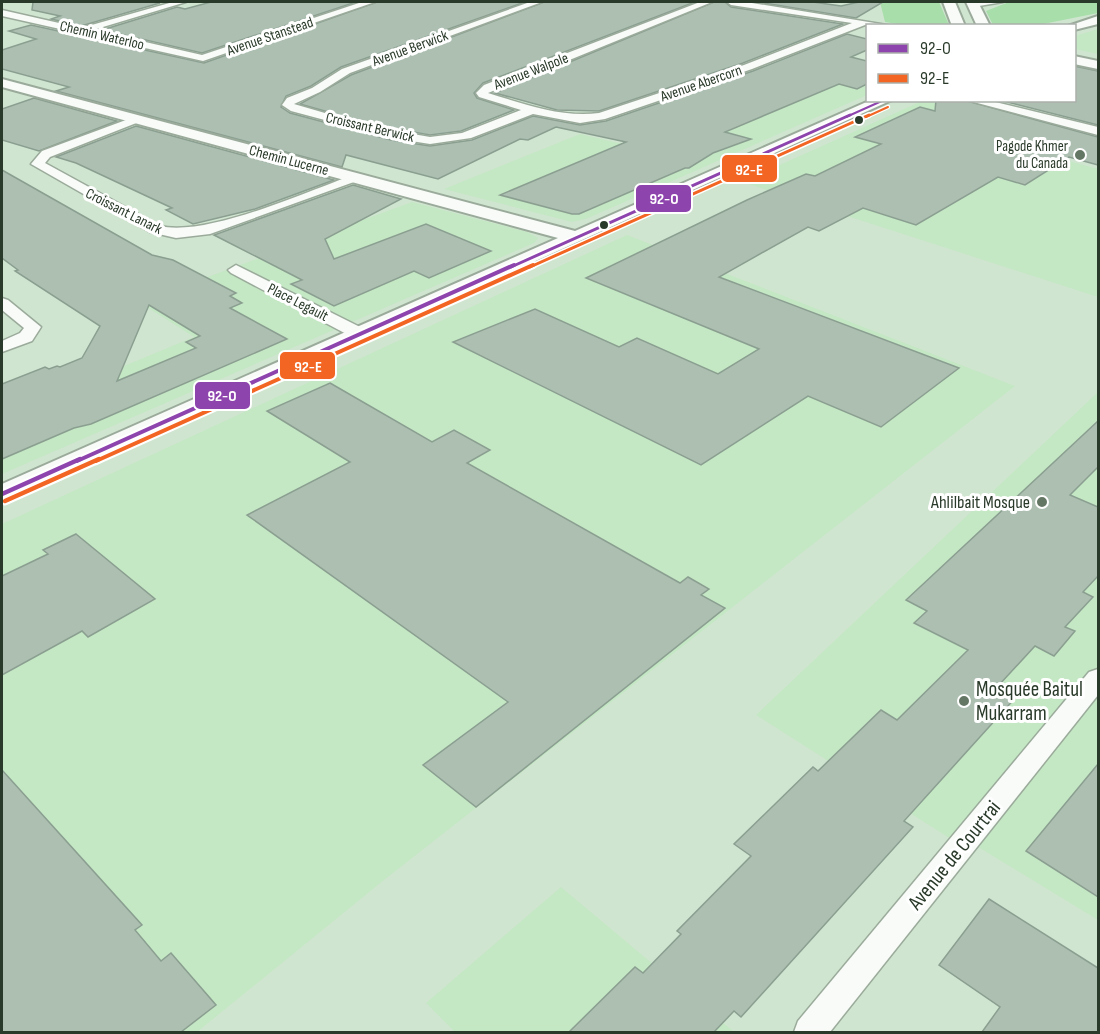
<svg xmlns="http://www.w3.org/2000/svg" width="1100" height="1034" viewBox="0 0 1100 1034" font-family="'Sofia Sans Condensed',sans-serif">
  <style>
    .built { fill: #c4e7c4 }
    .green { fill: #a8deaa }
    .building { fill: #acbfb1; stroke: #8b9f91; stroke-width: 1.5; fill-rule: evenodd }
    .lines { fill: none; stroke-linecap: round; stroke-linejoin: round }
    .street-casing { stroke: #9bab9b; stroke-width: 3 }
    .secondary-casing { stroke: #9bab9b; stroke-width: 4 }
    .street { fill: #f8fbf8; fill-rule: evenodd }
    .secondary { fill: #f8fbf8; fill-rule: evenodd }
    .bus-1-far3-casing { stroke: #fff; stroke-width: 4.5 }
    .bus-1-far2-casing { stroke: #fff; stroke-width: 6 }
    .bus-1-far1-casing { stroke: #fff; stroke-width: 8 }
    .bus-1-casing { stroke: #fff; stroke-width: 9 }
    .bus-2-far3-casing { stroke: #fff; stroke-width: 4.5 }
    .bus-2-far2-casing { stroke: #fff; stroke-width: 6 }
    .bus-2-far1-casing { stroke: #fff; stroke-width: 8 }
    .bus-2-casing { stroke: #fff; stroke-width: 9 }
    .bus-1-far3 { stroke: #8e44ad; stroke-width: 2 }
    .bus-1-far2 { stroke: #8e44ad; stroke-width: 3 }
    .bus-1-far1 { stroke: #8e44ad; stroke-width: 4 }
    .bus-1 { stroke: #8e44ad; stroke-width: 4.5 }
    .bus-2-far3 { stroke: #f26522; stroke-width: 2 }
    .bus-2-far2 { stroke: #f26522; stroke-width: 3 }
    .bus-2-far1 { stroke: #f26522; stroke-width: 4 }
    .bus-2 { stroke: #f26522; stroke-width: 4.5 }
    .bus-dot { fill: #2a3a2a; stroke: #fff; stroke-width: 2 }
    .poi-dot { fill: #647664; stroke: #fff; stroke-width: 2 }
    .labels { text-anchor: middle; stroke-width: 6; stroke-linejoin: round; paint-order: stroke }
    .far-street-label { font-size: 15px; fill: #2a3a2a; stroke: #fff }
    .far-poi-label { font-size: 15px; fill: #2a3a2a; stroke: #fff; text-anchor: end }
    .poi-label { font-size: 18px; fill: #2a3a2a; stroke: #fff; text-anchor: end }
    .near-poi-label { font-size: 21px; fill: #2a3a2a; stroke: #fff; text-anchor: start }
    .near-street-label { font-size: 21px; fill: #2a3a2a; stroke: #fff }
    .line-badge { stroke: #fff; stroke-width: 2 }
    .badge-label { font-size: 16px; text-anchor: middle; font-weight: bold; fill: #fff }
  </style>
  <rect width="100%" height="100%" fill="#d0e5d0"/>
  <g class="built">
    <path d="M1098,29V54L1075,49V36Z"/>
    <path d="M867,59V95L586,219L572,222L444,189L580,134L635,147Z"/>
    <path d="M922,101H939L962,132L1098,169V297L742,182Z"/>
    <path d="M412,202L527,232L538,238L534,243L2,474V412L33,399L37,402L194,337L139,302Z"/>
    <path d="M627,235L1015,386L384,880L197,1032H2V524Z"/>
    <path d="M1098,392V674L954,841L756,715Z"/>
    <path d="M1098,678V920L978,847L1070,713Z"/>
    <path d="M561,887L734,1032H455L426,1003Z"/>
  </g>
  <g class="green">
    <path d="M880,2H939L949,25L909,26L885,22Z"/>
    <path d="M1009,2H1098V13L1038,25H993L986,11Z"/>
  </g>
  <g class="building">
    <path d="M33,2H151L160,3L81,26L51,19L60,16L32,10Z"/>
    <path d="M211,2H356L202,53L102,30L177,7L185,9Z"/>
    <path d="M377,2H525L341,67L311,86L286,96L281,107L290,113L391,140L430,146L472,140L533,116L580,125L606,121L753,71L847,34L867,39V50L851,57L867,61V84L857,89L839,84L725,132L751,139L713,153L689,168H685L579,214H572L500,195L626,142L556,127L528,140L520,139L438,179L346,155L342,167L56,91L69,87L2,69V50L36,39L9,31L31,25L204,63Z"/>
    <path d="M544,2H695L483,83L474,93L477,98L514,110L461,131L430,135L374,125L300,104L351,75Z"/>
    <path d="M714,2H725L731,7L843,24L743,63L599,111L557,110L495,93Z"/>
    <path d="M757,2H813L841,6L859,2H883L856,18Z"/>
    <path d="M1074,66L1098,71V125L999,100H1074Z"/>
    <path d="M34,98L117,121L39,151L2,140V109Z"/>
    <path d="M936,100H964L1098,137V165L1069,157L1025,185L998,177L916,225L863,208L819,231L808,227L719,277L959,368L881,427L808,396L701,465L453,342L535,309L619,347L637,338L718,374L759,349L586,278L747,200L806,174L815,176L881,144L855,137L920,107L935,111Z"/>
    <path d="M136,126L334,180L255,209L193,224L166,210L172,208L76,163L56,157Z"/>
    <path d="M2,170L152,255L173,260L236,293L230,296L242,303L230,308L287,339L91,424L74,428L2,459V384L45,367L49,369L57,366L60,367L82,358L100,326L15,271L18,270L2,258ZM149,305L200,336L186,342L196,348L117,381Z"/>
    <path d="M353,185L401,199L325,239L334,259L426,224L491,251L429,278L414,271L334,306L291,284L302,280L214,235Z"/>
    <path d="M330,383L432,442L454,430L490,450L467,463L680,583L688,577L709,589L701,595L725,608L476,807L423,765L508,702L247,515L350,462L267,411Z"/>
    <path d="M1098,421V467L1070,495L1098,507V576L1083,592L1093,597L1065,627L1075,631L1054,656L1035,646L998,686L1017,696L904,821L913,827L741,1017L734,1011L714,1032H569L635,967L643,973L681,934L677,931L751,856L734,844L813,767L818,771L881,710L897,720L968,650L914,623L927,611L906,600Z"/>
    <path d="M76,534L155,599L88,637L82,631L2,675V576L48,554L43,550Z"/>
    <path d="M1098,764V897L1026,851Z"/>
    <path d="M2,770L142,925L135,930L161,961L171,953L216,1005L181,1032H2Z"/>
    <path d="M989,899L1098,968V1032H982L1000,1007L939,965Z"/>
  </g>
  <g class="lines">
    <g class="street-casing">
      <g id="street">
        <path d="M173,2H186L93,30L202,55L362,2H375L203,61L2,16V10L81,28Z"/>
        <path d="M530,2H542L350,73L320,92L294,104L373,127L430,137L462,133L521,110L479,97L476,93L484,85L700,2H712L488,93C524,104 562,118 599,113L744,65L852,23L731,5L727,2H746L893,26L865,25L752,69L605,119L580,123L533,114L471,138L430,144L392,138L291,111L282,105L287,98L312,88L342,69Z"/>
        <path d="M970,2H1003L973,7L970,6Z"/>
        <path d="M966,100H987L1098,127V135Z"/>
        <path d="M134,117L144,120L50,157L45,163L160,226C206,237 306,192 353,175L358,174L365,178L210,234L176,238L150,232L31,164L42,151Z"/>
        <path d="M236,265L366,330L368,334L366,338H354L231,273L228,270Z"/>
        <path d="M2,298L8,300L41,327L32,341L2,352V341L20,333L24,328L2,310Z"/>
        <path d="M1098,669V695L830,1032H794L798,1021L1089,672Z"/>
      </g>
    </g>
    <g class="secondary-casing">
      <g id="secondary">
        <path d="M943,2H955L965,26H952Z"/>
        <path d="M966,2H978L990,26H977Z"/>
        <path d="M1098,16V24L1074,30V26H1068Z"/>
        <path d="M1074,56L1098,61V69L1074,64Z"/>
        <path d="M2,79L575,231L871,100H892L2,502V484L558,238L2,87Z"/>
      </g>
    </g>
    <use href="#street" class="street"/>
    <use href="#secondary" class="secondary"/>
    <g class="bus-1-far3-casing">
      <path id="bus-1-far3" d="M846,117L884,100"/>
    </g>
    <g class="bus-1-far2-casing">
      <path id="bus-1-far2" d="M511,267L850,115"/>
    </g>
    <g class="bus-1-far1-casing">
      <path id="bus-1-far1" d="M77,461L514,265"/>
    </g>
    <g class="bus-1-casing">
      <path id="bus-1" d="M2,494L80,459"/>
    </g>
    <g class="bus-2-far3-casing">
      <path id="bus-2-far3" d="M866,117L888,107"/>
    </g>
    <g class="bus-2-far2-casing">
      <path id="bus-2-far2" d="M530,267L869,115"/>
    </g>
    <g class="bus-2-far1-casing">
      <path id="bus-2-far1" d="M96,461L533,265"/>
    </g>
    <g class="bus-2-casing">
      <path id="bus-2" d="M5,501L99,459"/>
    </g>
    <use href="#bus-1-far3" class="bus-1-far3"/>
    <use href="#bus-1-far2" class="bus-1-far2"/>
    <use href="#bus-1-far1" class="bus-1-far1"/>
    <use href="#bus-1" class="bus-1"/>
    <use href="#bus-2-far3" class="bus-2-far3"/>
    <use href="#bus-2-far2" class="bus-2-far2"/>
    <use href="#bus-2-far1" class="bus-2-far1"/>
    <use href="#bus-2" class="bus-2"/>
  </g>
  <g class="bus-dot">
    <circle cx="859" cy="120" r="5"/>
    <circle cx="604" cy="225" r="5"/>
  </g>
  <g class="poi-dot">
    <circle cx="1080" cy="155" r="6"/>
    <circle cx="1042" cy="502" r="6"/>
    <circle cx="964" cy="701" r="6"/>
  </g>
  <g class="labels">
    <g class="far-street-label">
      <text transform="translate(102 35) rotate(13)" y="5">Chemin Waterloo</text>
      <text transform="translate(270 36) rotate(-19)" y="5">Avenue Stanstead</text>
      <text transform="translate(410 48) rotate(-20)" y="5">Avenue Berwick</text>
      <text transform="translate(531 71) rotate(-21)" y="5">Avenue Walpole</text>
      <text transform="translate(701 83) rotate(-19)" y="5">Avenue Abercorn</text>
      <text transform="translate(370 127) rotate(13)" y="5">Croissant Berwick</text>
      <text transform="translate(289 160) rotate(15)" y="5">Chemin Lucerne</text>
      <text transform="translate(124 211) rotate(27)" y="5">Croissant Lanark</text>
      <text transform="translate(298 302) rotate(27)" y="5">Place Legault</text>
    </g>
    <g class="far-poi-label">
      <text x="1068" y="151">Pagode Khmer<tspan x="1068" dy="17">du Canada</tspan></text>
    </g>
    <g class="poi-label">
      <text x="1030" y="508">Ahlilbait Mosque</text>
    </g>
    <g class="near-poi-label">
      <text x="976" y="696">Mosquée Baitul<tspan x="976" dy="24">Mukarram</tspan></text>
    </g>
    <g class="near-street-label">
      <text transform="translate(954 855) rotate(-51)" y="7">Avenue de Courtrai</text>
    </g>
  </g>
  <g class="line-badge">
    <rect x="721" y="154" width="57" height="29" rx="6" fill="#f26522"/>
    <rect x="635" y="184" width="57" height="29" rx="6" fill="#8e44ad"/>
    <rect x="279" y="351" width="57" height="29" rx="6" fill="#f26522"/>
    <rect x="194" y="381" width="57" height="29" rx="6" fill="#8e44ad"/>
  </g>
  <g class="badge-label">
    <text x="749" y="175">92-E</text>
    <text x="664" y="204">92-O</text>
    <text x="308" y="372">92-E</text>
    <text x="222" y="401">92-O</text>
  </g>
  <rect width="1100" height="1034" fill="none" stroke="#2a3a2a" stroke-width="6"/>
  <rect x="866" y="24" width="210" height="78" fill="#ffffff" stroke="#aab0aa" stroke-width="1.5"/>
  <rect x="878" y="44" width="30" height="9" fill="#8e44ad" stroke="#aab0aa" stroke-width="1.5"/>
  <text x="920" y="54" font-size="18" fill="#2a3a2a">92-O</text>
  <rect x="878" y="74" width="30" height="9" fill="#f26522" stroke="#aab0aa" stroke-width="1.5"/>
  <text x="920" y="84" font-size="18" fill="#2a3a2a">92-E</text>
</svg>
